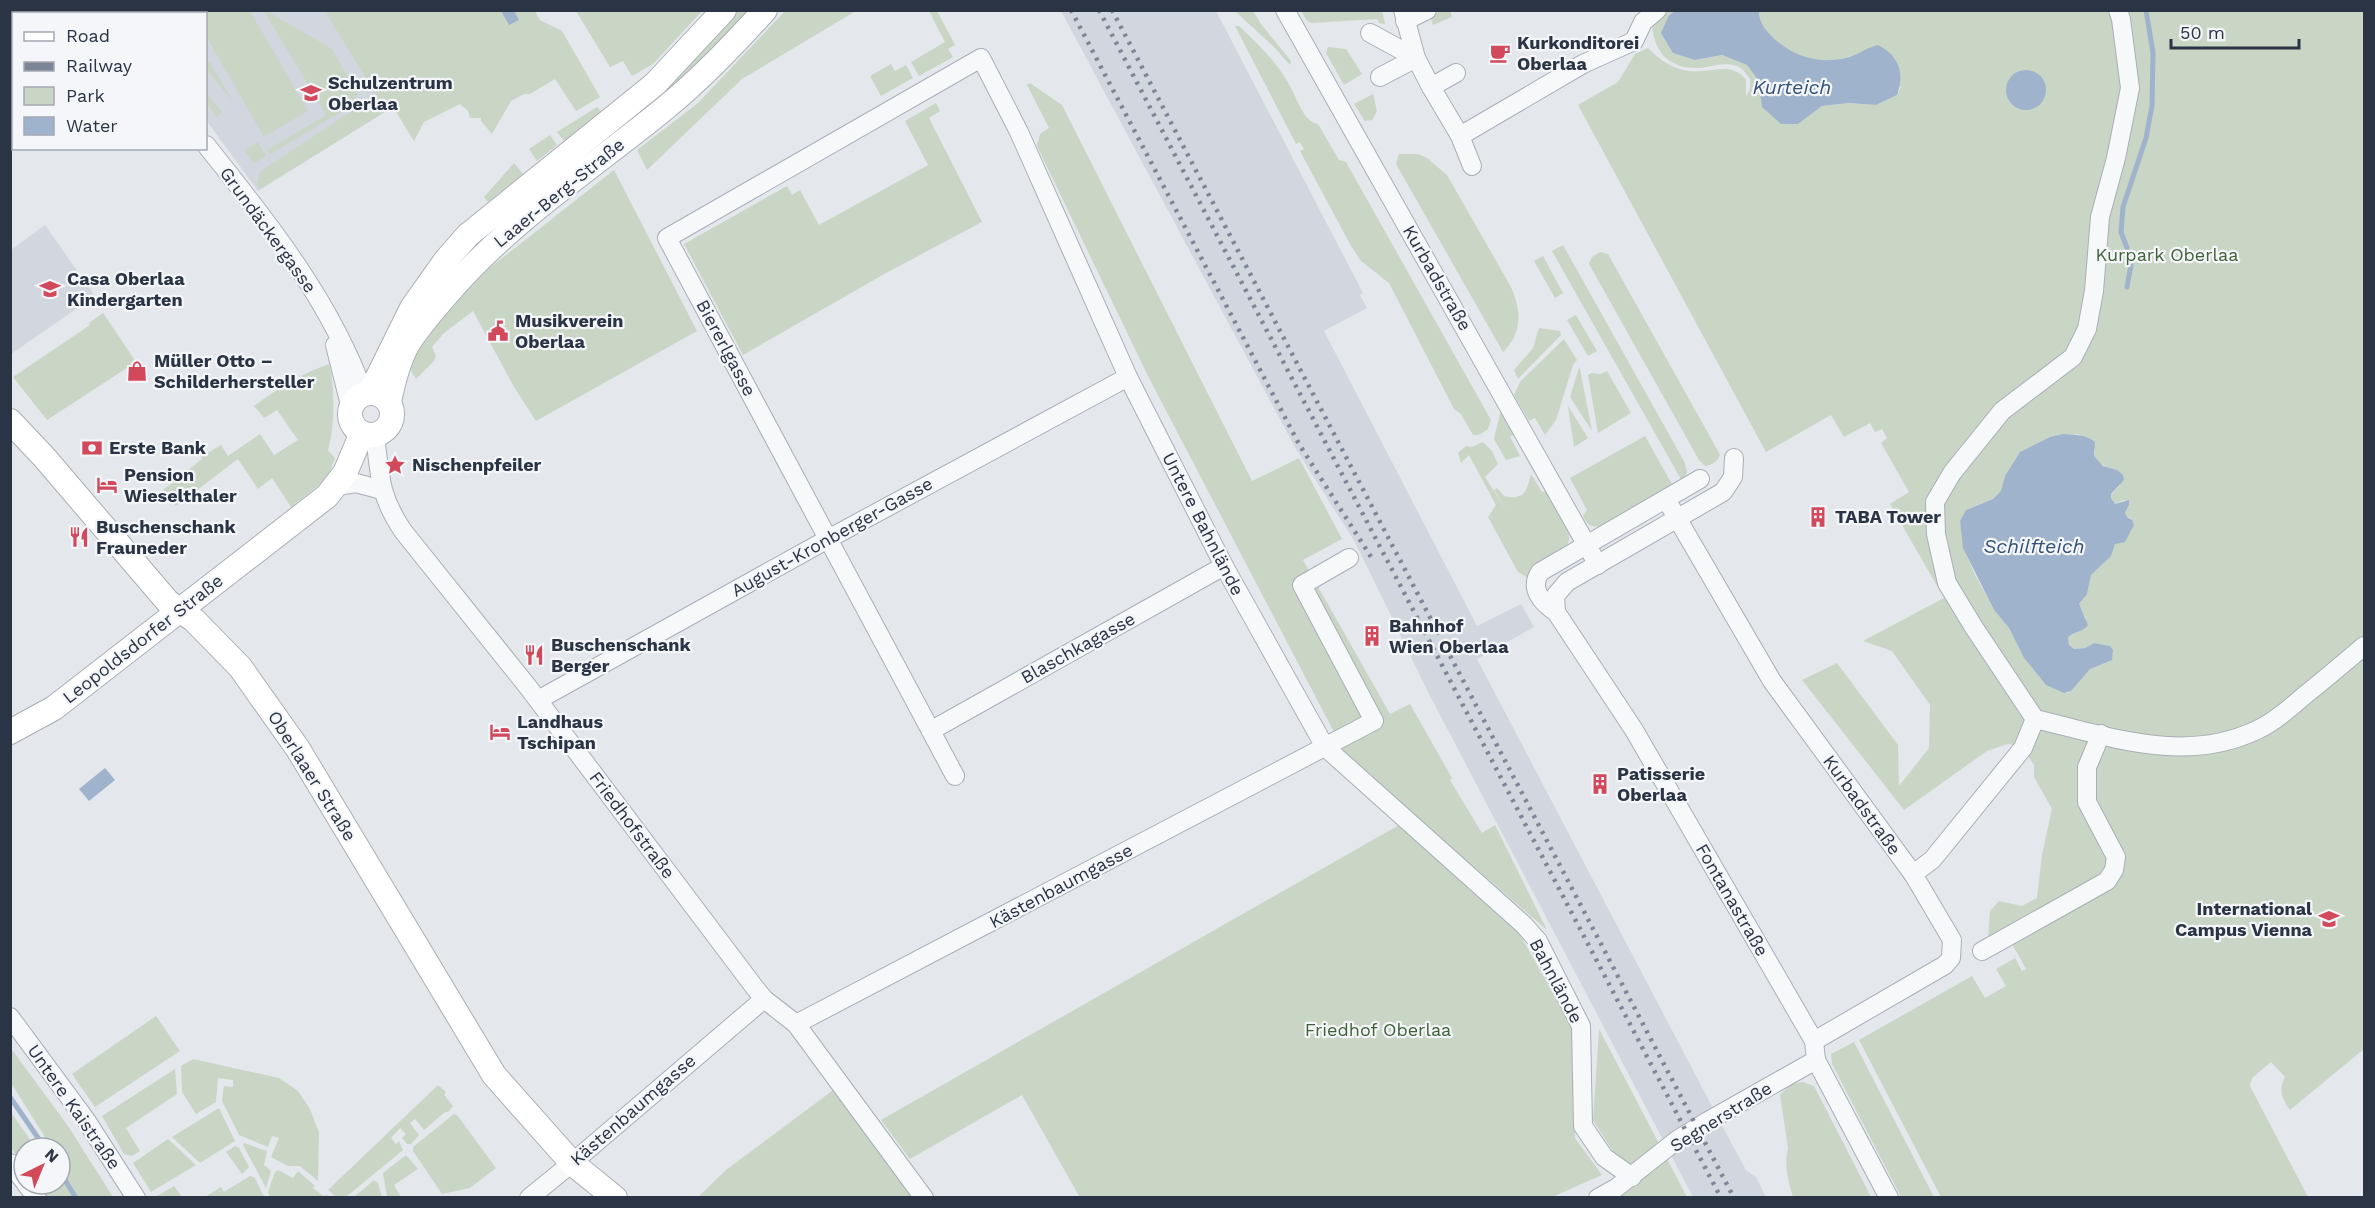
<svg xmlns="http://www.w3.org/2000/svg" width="2375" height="1208" viewBox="0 0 2375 1208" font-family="'Work Sans',sans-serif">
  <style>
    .built { fill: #d2d6de }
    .green { fill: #c9d6c5; fill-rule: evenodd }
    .water { fill: #9fb4cc }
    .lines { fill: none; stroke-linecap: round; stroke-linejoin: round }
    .stream { stroke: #9fb4cc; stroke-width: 5 }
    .street-casing { stroke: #a9aeb7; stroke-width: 20 }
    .secondary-casing { stroke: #a9aeb7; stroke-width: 26 }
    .street { stroke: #f7f8fa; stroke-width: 18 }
    .secondary { stroke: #fff; stroke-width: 24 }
    .rail { stroke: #7d8696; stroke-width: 4.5; stroke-dasharray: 3 6; stroke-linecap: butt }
    .labels { text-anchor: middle; stroke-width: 4.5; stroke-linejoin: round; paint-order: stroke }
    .poi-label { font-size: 18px; font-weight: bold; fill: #2b3445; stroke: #f4f6f9; text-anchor: start }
    .street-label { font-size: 18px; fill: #2b3445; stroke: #f4f6f9 }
    .park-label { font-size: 18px; fill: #3f6138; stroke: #f4f6f9 }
    .water-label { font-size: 20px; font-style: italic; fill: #34527a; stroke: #f4f6f9 }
  </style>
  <rect width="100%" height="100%" fill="#e4e7ec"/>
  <g class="built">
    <path d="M124,11H398L393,107L258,191L206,120V14H126Z"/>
    <path d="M1061,11H1216L1363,293L1360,295L1367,308L1324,331L1477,626L1521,604L1534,627L1477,659L1727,1135L1746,1170L1756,1177L1766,1197H1693L1429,694L1355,542L1296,449Z"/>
    <path d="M45,225L95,296L11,354V250Z"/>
  </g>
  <g class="green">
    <path d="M199,10L250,11L308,111L264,137L206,36V14L194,13Z"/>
    <path d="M786,10L856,11L742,79L647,170L637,150L698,103Z"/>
    <path d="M264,11H267L332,49L358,95L339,113L270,154L267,150L326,115Z"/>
    <path d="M325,11H535L540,20L562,31L600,97L576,111L555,79L530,94H524L511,101L492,134L481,121V118H470L468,111L460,104L424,122L414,141L393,107L260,189L256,185L261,171L376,95Z"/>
    <path d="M576,11H702L653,64L632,76L623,61L610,67Z"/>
    <path d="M738,11H751L708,56L633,121L630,118L675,77Z"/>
    <path d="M929,11H937L955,45L948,49L953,57L919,76L911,62L945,42Z"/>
    <path d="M1235,11H1253L1261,24L1291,61L1290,65L1274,47Z"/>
    <path d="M1301,11H1382L1385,24L1379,23L1377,19L1312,23L1307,21Z"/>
    <path d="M1441,11H1450L1452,17L1433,25L1430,16Z"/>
    <path d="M1662,11H1675L1669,15L1695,60L1722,55L1747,65L1758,80L1762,107L1797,124L1822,106L1849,103L1876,105L1897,95L1901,87L1855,55C1845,57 1832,62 1822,61C1797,60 1759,38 1759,11H2364V1049L2290,1110C2282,1099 2278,1090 2285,1077L2271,1062L2252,1078L2250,1086L2308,1197H1941L1859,1040L1972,976L1985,998L2006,986L1996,969L2015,958L2022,971L2026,969L2010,940L2103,877L1988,942L1990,911L1999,901L2022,906L2037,898L2042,855L2052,809L2034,777V765L2022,747L2008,744L1987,751L1904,810L1802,680L1837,663L1898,745L1899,786L1929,748L1930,705L1892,651L1863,641L1944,598L1890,504L1909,492L1881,443L1887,438L1882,429L1875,432L1870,423L1844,437L1831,415L1766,452L1578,105L1618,82L1635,54L1648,48C1660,60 1672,69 1689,71C1709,74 1732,60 1746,80V96L1750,89V79C1746,74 1743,68 1737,66C1722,61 1710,68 1696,68C1665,68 1652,47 1652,20ZM2007,91L2044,99C2033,115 2011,111 2007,91ZM2063,434H2078L2095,450L2094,456C2100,464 2106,468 2117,470L2120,485L2111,495V498L2115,504L2124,500L2129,505L2125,513L2127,517L2131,518L2121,541L2115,544L2104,562L2091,575L2087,593L2079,604L2081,612L2086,617L2085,629L2070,635L2068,638L2069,645L2074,649L2085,648L2094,643L2110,646L2068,693L2046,685L2024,658L2009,628L1994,610L1974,573L1964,548L1960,521L1970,508L1993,499L2002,490L2005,476L2021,452L2050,437Z"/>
    <path d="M1235,26H1239C1259,45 1278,63 1291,88C1297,99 1304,122 1318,124L1339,160L1346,162L1491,420L1488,429L1479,435H1473L1461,414L1454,409L1389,283L1361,261L1351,246L1300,151L1304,149L1300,142L1296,144Z"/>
    <path d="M1328,47L1346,49L1362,74L1344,85L1326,53Z"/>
    <path d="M206,62H210L233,102L206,69Z"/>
    <path d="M891,64L895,71L906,65L913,78L881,96L870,76Z"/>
    <path d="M1030,83L1062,105L1252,481L1299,458L1342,539L1303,560L1390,714L1410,704L1452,778L1450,780L1482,833L1495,825L1547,930L1347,757L1149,378L1037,146L1040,134L1049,128L1027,85Z"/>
    <path d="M206,93L222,112L217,117L206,102Z"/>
    <path d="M1373,94L1377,111L1372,120L1365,121L1354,104Z"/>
    <path d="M936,103L940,111L929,118L982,222L886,273L743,355L684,244L787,186L792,195L800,190L819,225L928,165L905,121Z"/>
    <path d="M597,107L602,112L564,141L557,132Z"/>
    <path d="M550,135L557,145L537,161L529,149Z"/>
    <path d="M258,142L266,156L254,163L244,150Z"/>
    <path d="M1399,154H1418L1427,158L1447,175L1511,287C1521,310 1523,333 1503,352L1396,164Z"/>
    <path d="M514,163L523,174L488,202L484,197Z"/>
    <path d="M614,170L697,331L536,421L514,387L473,311L444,333L432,347L436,356L434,361L416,379L409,367L434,326L487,270Z"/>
    <path d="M1563,245L1685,463L1687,473L1682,481L1552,251Z"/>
    <path d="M1600,252L1608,254L1718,451L1720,455C1717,462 1712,465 1705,466L1699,460L1589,264L1592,257Z"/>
    <path d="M1543,256L1563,293L1555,298L1534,261Z"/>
    <path d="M103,313L136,362L47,420L13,377L90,325L89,323Z"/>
    <path d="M1576,315L1597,351L1588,356L1567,320Z"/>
    <path d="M1539,328L1560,331L1561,335L1518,379L1514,370L1533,348Z"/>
    <path d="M1564,339L1577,360L1573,365L1556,420L1545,435L1535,418L1529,421L1514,395L1520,382Z"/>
    <path d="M329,364C335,385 335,429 328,450L335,458L327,479L291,507L272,478L258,489L238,459L176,506L163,490L202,459L201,457L221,445L228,456L260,434L274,455L298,440L277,410L264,418L254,406C279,388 300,374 329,364Z"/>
    <path d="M1579,368L1580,369L1592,431L1570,397Z"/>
    <path d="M1607,371L1631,413L1598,433L1588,375L1591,373L1600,374Z"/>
    <path d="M1568,406L1588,438L1574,447L1568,407Z"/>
    <path d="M1501,410L1514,434L1510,437L1520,456L1506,460L1494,439Z"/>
    <path d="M1645,436L1673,486L1602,526C1592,528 1588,526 1583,516L1587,510L1570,478Z"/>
    <path d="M1483,442L1492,451L1498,464L1485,477L1507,512L1494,490L1497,488L1504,496C1525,501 1527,490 1531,474L1542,492L1547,491C1554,504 1576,530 1567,545L1534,565L1528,578L1518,572L1488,517L1496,505L1469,455L1461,463L1458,453L1466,446L1472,447Z"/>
    <path d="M1399,825L1515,926L1576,1034L1575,1138L1602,1175L1550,1198L1077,1197L1079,1196L1022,1095L910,1159L881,1120Z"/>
    <path d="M156,1016L180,1051L95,1107L72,1074Z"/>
    <path d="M1599,1029L1687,1197H1619L1635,1186L1593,1120Z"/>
    <path d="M1854,1042L1934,1197H1901L1832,1064L1831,1054Z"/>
    <path d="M10,1047L68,1126L113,1197H46L37,1184L60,1182L63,1185L64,1167L60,1160V1148H52L11,1083Z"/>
    <path d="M193,1059L279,1078L298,1091L310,1109L319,1133L318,1181L300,1166H288L271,1157L279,1138L272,1136L268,1147L239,1135L222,1101L224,1086L233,1087V1080L218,1078L216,1102L196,1114L182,1092L181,1066Z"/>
    <path d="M175,1069L177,1094L126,1128L140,1151L132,1156L124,1154L102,1116Z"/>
    <path d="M1803,1082L1814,1086L1871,1197H1793C1788,1181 1784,1165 1788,1148L1780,1095L1791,1084Z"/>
    <path d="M438,1085L446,1092L444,1095L453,1106L448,1112H445L424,1130L415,1119L410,1123L419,1135L411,1144H407L402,1138L406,1134L400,1128L391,1138L396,1144L399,1141L403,1150L346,1197H336L328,1190Z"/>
    <path d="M836,1088L912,1197L697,1198L726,1170Z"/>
    <path d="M219,1108L235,1141L200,1163L172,1137Z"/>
    <path d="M10,1111L36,1148H24V1166L11,1148Z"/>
    <path d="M454,1114L457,1115L496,1168L470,1188L442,1194L413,1151V1147Z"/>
    <path d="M168,1139L196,1165L151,1192L133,1163Z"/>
    <path d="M244,1143L267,1151L264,1165L271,1171L266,1188L243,1145Z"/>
    <path d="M235,1146L239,1148L249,1167L242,1174L226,1152Z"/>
    <path d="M406,1155L418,1169L394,1185L401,1197H387L383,1173Z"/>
    <path d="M278,1170L293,1178L298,1171L315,1186L313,1188L323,1196L327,1195L330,1197H270L268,1192L275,1172Z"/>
    <path d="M250,1176L255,1178L264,1197H205L221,1187L224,1192Z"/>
    <path d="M374,1180L378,1183L382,1197H354Z"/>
    <path d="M174,1186L182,1197H157V1196Z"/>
  </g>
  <g class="water">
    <path d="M501,11H514L519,20L509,25Z"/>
    <path d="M1675,11H1759C1759,24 1768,34 1778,42C1800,60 1829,66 1857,54C1864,50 1870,47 1878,45C1899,55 1905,74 1897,95L1876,105L1849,103L1822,106L1798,124H1781L1762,107L1758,80L1747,65L1722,55L1695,60L1673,53L1661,33L1669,15Z"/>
    <circle cx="2026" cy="90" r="20"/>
    <path d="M2063,434C2074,435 2086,434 2095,442L2094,456L2103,466L2117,470L2123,475L2124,480L2111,494V498L2115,504L2129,500V505L2125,513L2127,517L2132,520L2134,525L2125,542L2115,544L2111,556L2091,575L2087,594L2079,604L2088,625C2083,633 2072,631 2068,638L2069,645L2074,649L2085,648L2094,643L2110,646L2113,650L2112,660L2090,669L2071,691L2064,693L2046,685L2024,658L2009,628L1994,610L1963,548L1960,521L1966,510L1993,499L2001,491L2005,476L2020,452L2050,437Z"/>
    <path d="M105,768L115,780L89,801L79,789Z"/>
  </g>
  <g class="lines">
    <g class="stream">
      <path d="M2127,248L2121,232L2123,207L2146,138L2152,106L2153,53L2146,10"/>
      <path d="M2127,287L2131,265"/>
      <path d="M10,1097L45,1148"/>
      <path d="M60,1172L76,1198"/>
    </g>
    <g class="street-casing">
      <g id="street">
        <path d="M102,10L104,14"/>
        <path d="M1285,10L1598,565"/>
        <path d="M1403,10L1416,58L1431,87L1460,136L1583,64L1634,41L1643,22L1657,10"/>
        <path d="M2118,10L2121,19L2130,88L2116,158L2100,217L2094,291L2087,329L2073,357L2002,411L1952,473L1935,502L1936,534L1947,583L1973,626L2035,719C2109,736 2183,765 2257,730C2274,722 2290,708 2305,695C2325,679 2345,662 2364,646"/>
        <path d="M1405,21L1427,10"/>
        <path d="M1370,33L1416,58L1380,77"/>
        <path d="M1431,87L1456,73"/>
        <path d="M1460,136L1472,166"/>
        <path d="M206,145C267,221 331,301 364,394"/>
        <path d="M335,345L351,409"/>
        <path d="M375,435C380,476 379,495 403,531L528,687L755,988L764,999L796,1024L924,1198"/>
        <path d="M1700,479L1540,572C1529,589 1542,603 1556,612L1634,730L1814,1041L1816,1060L1889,1198"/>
        <path d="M337,486L356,483L382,490"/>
        <path d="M1666,499L1772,681L1913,874L1952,940L1951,958L1945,965L1814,1041"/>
        <path d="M1556,612L1555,596L1567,582L1723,492L1733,477L1734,458"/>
        <path d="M538,700L828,539L1128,377"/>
        <path d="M932,730L1224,566"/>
        <path d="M955,776L667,238L981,58L1019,132L1128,377L1224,566L1325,747L1524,925L1538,941L1581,1026L1583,1126L1604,1157L1632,1177"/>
        <path d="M1913,874L1932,860L2023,748L2035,719"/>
        <path d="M1982,951L2107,881L2114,870L2116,857L2087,802V767L2101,734"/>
        <path d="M10,1017L86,1120L136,1198"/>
        <path d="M796,1024L1374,721L1302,585L1349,558"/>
        <path d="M10,1163L24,1181"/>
        <path d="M26,1184L37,1198"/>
        <path d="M529,1198L572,1163L764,999"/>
        <path d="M1598,1198L1616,1188L1677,1140L1708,1121L1816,1060"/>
      </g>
    </g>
    <g class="secondary-casing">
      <g id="secondary">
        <path d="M370,393L412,308L446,260L468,235L655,84L724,10"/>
        <circle cx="371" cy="414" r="21"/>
        <path d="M389,402C393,382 398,360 409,342C422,322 439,303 455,285C518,215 592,168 664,109C701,79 733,45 765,10"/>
        <path d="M10,421L44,457L168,602L194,620L240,667L298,749L494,1075L572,1163L615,1198"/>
        <path d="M10,732L54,708L327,496L345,473L362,433"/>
      </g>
    </g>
    <use href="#street" class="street"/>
    <use href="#secondary" class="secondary"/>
    <g class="rail">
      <path d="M1071,10L1299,444L1373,560"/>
      <path d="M1099,10L1721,1198"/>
      <path d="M1112,10L1734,1198"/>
    </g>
  </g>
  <defs>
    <g id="cafe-bare" transform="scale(1.62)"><path d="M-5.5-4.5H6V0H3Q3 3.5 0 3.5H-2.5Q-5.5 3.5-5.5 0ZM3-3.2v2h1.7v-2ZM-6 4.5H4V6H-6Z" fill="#d1495b" stroke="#f4f6f9" stroke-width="2.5" paint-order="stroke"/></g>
    <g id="school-bare" transform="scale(1.62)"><path d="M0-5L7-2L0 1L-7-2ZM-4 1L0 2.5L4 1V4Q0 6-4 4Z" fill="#d1495b" stroke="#f4f6f9" stroke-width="2.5" paint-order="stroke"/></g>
    <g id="civic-bare" transform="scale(1.62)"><path d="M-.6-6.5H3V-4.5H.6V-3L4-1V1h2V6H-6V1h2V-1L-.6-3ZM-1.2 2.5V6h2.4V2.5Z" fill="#d1495b" stroke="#f4f6f9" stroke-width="2.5" paint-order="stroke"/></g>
    <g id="shop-bare" transform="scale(1.62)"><path d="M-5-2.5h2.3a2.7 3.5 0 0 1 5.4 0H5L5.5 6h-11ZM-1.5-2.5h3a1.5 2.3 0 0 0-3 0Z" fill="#d1495b" stroke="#f4f6f9" stroke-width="2.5" paint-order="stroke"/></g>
    <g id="bank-bare" transform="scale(1.62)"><path d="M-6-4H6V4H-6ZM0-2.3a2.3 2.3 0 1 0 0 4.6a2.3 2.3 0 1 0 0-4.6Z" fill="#d1495b" stroke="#f4f6f9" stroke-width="2.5" paint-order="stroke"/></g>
    <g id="sight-bare" transform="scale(1.62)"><path d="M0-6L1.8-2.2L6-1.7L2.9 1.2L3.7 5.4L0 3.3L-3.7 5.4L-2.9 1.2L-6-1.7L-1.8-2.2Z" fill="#d1495b" stroke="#f4f6f9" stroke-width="2.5" paint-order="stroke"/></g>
    <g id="hotel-bare" transform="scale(1.62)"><path d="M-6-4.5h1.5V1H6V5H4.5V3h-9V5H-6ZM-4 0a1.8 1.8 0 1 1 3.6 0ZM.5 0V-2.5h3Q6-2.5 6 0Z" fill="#d1495b" stroke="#f4f6f9" stroke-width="2.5" paint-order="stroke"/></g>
    <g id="building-bare" transform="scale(1.62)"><path d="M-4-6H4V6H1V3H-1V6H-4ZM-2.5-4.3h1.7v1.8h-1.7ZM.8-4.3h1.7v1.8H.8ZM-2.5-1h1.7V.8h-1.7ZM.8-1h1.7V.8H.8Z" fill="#d1495b" stroke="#f4f6f9" stroke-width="2.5" paint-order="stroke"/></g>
    <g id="restaurant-bare" transform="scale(1.62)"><path d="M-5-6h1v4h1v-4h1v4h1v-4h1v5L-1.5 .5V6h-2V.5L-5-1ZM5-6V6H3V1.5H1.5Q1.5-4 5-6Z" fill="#d1495b" stroke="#f4f6f9" stroke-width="2.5" paint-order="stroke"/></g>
  </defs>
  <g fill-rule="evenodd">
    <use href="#cafe-bare" x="1500" y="53"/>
    <use href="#school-bare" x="311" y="93"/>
    <use href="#school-bare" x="50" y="289"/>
    <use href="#civic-bare" x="498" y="331"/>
    <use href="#shop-bare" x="137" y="371"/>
    <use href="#bank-bare" x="92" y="448"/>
    <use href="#sight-bare" x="395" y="465"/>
    <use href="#hotel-bare" x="107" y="485"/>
    <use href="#building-bare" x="1818" y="517"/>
    <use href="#restaurant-bare" x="79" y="537"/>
    <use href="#building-bare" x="1372" y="636"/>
    <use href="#restaurant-bare" x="534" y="655"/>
    <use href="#hotel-bare" x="500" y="732"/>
    <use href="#building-bare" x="1600" y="784"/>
    <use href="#school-bare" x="2329" y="919"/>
  </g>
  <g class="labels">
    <g class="poi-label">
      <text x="1517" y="49">Kurkonditorei<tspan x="1517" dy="21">Oberlaa</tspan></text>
      <text x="328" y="89">Schulzentrum<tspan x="328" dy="21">Oberlaa</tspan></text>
      <text x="67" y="285">Casa Oberlaa<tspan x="67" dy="21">Kindergarten</tspan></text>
      <text x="515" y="327">Musikverein<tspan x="515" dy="21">Oberlaa</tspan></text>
      <text x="154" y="367">Müller Otto –<tspan x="154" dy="21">Schilderhersteller</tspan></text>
      <text x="109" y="454">Erste Bank</text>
      <text x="412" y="471">Nischenpfeiler</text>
      <text x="124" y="481">Pension<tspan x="124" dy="21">Wieselthaler</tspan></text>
      <text x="1835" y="523">TABA Tower</text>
      <text x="96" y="533">Buschenschank<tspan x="96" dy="21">Frauneder</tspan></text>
      <text x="1389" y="632">Bahnhof<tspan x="1389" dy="21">Wien Oberlaa</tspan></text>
      <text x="551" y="651">Buschenschank<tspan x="551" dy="21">Berger</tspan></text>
      <text x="517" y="728">Landhaus<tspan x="517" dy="21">Tschipan</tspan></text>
      <text x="1617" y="780">Patisserie<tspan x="1617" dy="21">Oberlaa</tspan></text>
      <text x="2312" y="915" text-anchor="end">International<tspan x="2312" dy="21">Campus Vienna</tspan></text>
    </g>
    <g class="street-label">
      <text transform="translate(559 193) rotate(-39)" y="6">Laaer-Berg-Straße</text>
      <text transform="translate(268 230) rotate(54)" y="6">Grundäckergasse</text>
      <text transform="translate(1437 278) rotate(60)" y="6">Kurbadstraße</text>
      <text transform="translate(726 348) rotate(62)" y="6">Biererlgasse</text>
      <text transform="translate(1203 524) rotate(63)" y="6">Untere Bahnlände</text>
      <text transform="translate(832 537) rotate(-29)" y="6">August-Kronberger-Gasse</text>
      <text transform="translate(143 639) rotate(-38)" y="6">Leopoldsdorfer Straße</text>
      <text transform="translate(1078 648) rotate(-29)" y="6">Blaschkagasse</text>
      <text transform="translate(312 776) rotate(58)" y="6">Oberlaaer Straße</text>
      <text transform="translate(1862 805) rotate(54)" y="6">Kurbadstraße</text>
      <text transform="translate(632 825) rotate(53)" y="6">Friedhofstraße</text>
      <text transform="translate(1061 886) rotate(-28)" y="6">Kästenbaumgasse</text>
      <text transform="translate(1732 900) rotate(60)" y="6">Fontanastraße</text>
      <text transform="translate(1556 981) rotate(62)" y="6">Bahnlände</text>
      <text transform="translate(74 1107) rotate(55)" y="6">Untere Kaistraße</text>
      <text transform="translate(633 1110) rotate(-41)" y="6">Kästenbaumgasse</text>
      <text transform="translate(1721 1117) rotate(-32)" y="6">Segnerstraße</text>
    </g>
    <g class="park-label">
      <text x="2167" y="261">Kurpark Oberlaa</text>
      <text x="1378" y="1036">Friedhof Oberlaa</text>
    </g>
    <g class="water-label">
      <text x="1792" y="94">Kurteich</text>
      <text x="2034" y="553">Schilfteich</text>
    </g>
  </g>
  <rect width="2375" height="1208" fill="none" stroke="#2b3445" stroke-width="24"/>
  <rect x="12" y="12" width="195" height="138" fill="#f4f6f9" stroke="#a4a8b1" stroke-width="1.5"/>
  <rect x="24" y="32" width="30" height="9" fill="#ffffff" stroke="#a4a8b1" stroke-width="1.5"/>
  <text x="66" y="42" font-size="18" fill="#2b3445">Road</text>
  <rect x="24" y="62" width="30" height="9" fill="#7d8696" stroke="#a4a8b1" stroke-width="1.5"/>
  <text x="66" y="72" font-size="18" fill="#2b3445">Railway</text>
  <rect x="24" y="87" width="30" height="18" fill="#c9d6c5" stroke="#a4a8b1" stroke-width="1.5"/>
  <text x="66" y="102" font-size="18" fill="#2b3445">Park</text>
  <rect x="24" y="117" width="30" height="18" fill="#9fb4cc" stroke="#a4a8b1" stroke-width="1.5"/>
  <text x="66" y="132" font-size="18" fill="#2b3445">Water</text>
  <g transform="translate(42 1166) rotate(43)"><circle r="28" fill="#f4f6f9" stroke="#a4a8b1" stroke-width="1.5"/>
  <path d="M0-4.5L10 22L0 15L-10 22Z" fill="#d1495b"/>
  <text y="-9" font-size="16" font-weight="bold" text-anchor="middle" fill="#2b3445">N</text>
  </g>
  <path d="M2171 39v9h128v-9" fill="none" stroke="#2b3445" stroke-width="3"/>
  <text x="2180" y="39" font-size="18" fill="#2b3445" stroke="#f4f6f9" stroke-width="4.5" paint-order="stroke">50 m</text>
</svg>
